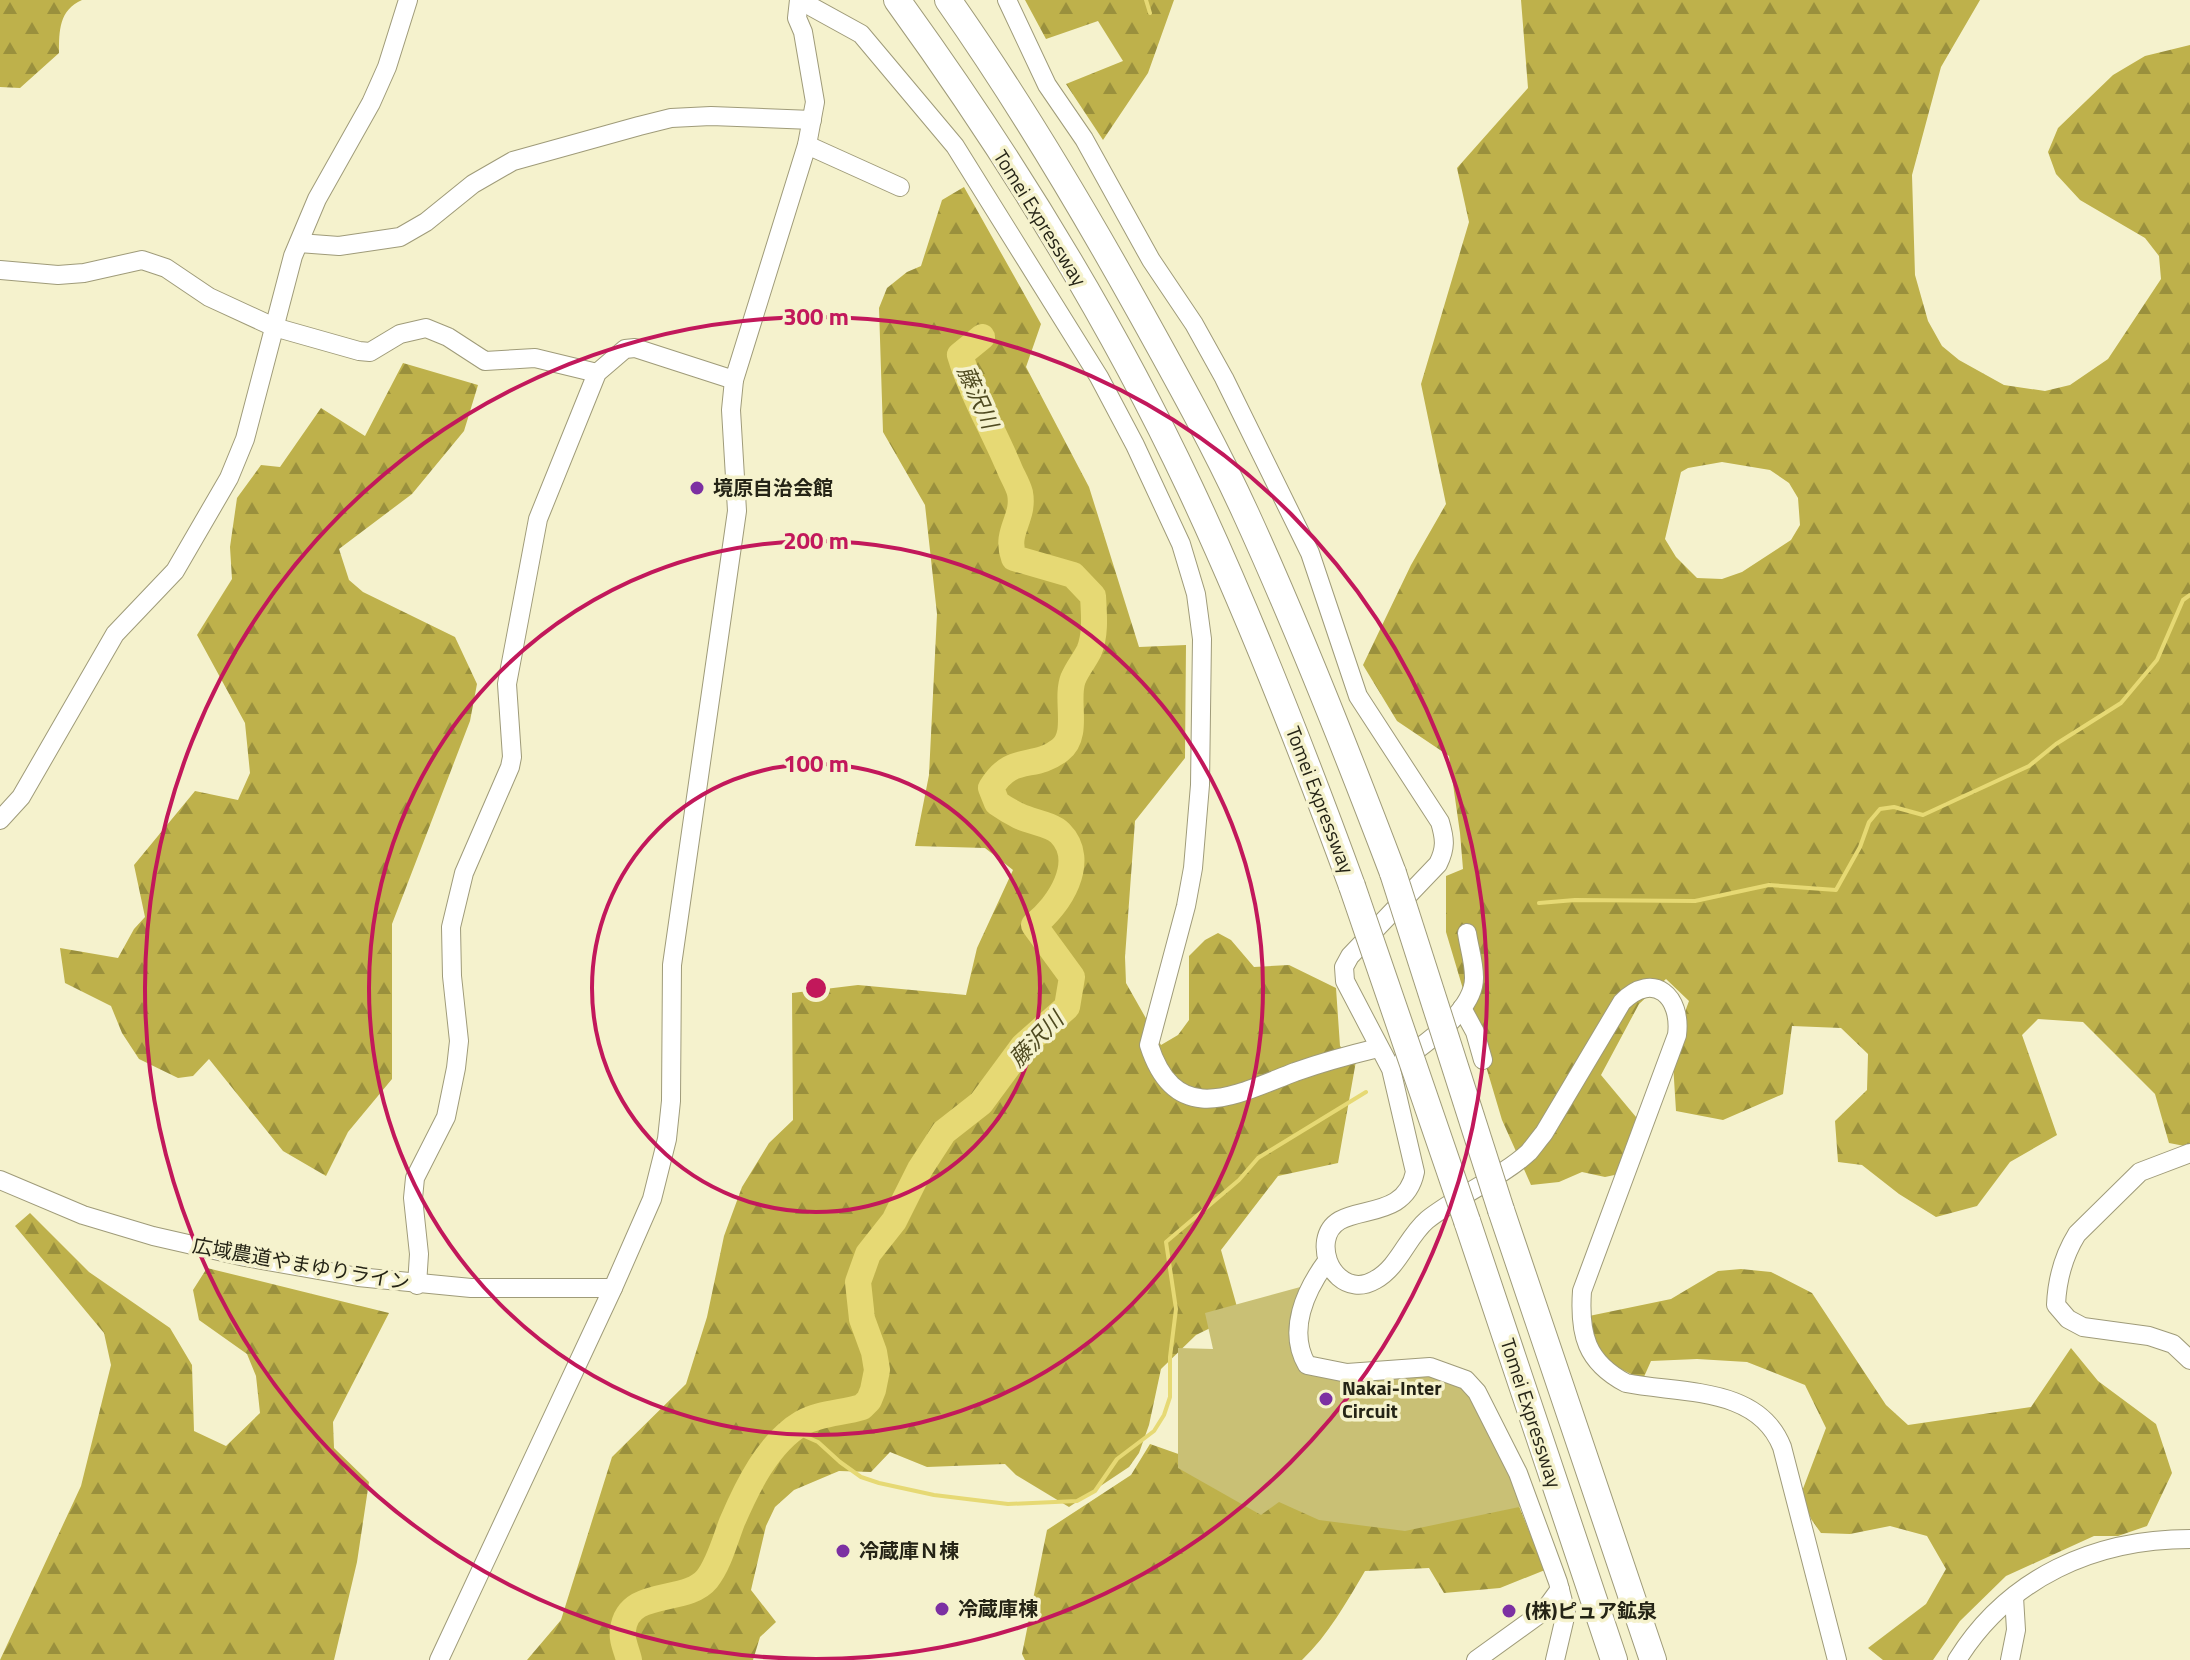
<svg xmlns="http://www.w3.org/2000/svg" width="2190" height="1660" viewBox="0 0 2190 1660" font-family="'Titillium Web','Noto Sans JP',sans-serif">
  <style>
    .forest { fill: url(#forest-firs); fill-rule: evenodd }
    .park { fill: #c9c075 }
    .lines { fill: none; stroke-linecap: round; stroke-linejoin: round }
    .stream { stroke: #e6d974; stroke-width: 4 }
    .river { stroke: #e6d974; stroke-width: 26 }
    .minor-casing { stroke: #9f9b79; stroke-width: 20 }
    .highway-casing { stroke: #9f9b79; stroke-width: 28 }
    .minor { stroke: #fff; stroke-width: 18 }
    .highway { stroke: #fff; stroke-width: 26 }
    .highway-bridge-casing { stroke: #9f9b79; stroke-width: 28; stroke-linecap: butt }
    .highway-bridge { stroke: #fff; stroke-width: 26 }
    .ring { fill: none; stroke: #c2185b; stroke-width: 4 }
    .poi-dot { fill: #7c30a2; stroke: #f5f2cd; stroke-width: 3 }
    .labels { text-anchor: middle; stroke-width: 7; stroke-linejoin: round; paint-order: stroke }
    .street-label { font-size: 20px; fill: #252416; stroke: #f5f2cd }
    .poi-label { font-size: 20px; font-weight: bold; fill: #252416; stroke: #f5f2cd; text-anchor: start }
    .water-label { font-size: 22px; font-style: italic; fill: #4f4a20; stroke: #f5f2cd }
    .centre { fill: #c2185b; stroke: #f5f2cd; stroke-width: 4 }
    .ring-label { font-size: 24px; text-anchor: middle; font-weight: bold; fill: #c2185b; stroke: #f5f2cd; stroke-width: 7; stroke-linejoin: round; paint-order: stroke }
  </style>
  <defs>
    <pattern id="forest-firs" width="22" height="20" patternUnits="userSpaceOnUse" patternTransform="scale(2)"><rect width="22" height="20" fill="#beb14b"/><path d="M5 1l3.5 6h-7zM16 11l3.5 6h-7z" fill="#9a903d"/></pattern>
  </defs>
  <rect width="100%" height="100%" fill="#f5f2cd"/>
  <g class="forest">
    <path d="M0,0H82C59,10 59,31 59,53L20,88L0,87Z"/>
    <path d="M1025,0H1174L1148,73L1103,140L1066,84L1123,61L1098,21L1046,39Z"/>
    <path d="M1521,0H1980L1941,67L1912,175L1915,275L1928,321L1942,346L1959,360L2004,385L2045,391L2070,385L2108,359L2161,279L2159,256L2145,238L2080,200L2056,174L2048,152L2058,128L2113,75L2145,56L2190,45V1147L2169,1143L2155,1094L2083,1022L2038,1019L2022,1035L2057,1135L2010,1162L1977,1206L1936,1217L1899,1194L1862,1165L1838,1162L1835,1121L1867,1090L1868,1054L1841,1028L1792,1026L1783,1094L1723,1120L1676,1111L1672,1047L1689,1001L1666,979L1639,1004L1601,1075L1636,1117V1144L1624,1173L1605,1177L1582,1172L1559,1182L1531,1185L1502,1120L1446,932V876L1463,869L1460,833L1449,756L1397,721L1363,665L1411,565L1446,504L1421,384L1469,222L1457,168L1528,88ZM1722,462L1770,470L1789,483L1798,498L1800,525L1791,540L1742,572L1722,579L1697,578L1676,557L1665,539L1681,472L1688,468Z"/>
    <path d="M964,187L1041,324L1026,367L1089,487L1139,647L1186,645L1185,758L1135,821L1125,957L1126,983L1161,1045L1178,1035L1189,1020V956L1205,940L1218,933L1231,940L1254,967L1289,965L1336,988L1340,1046L1356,1061L1338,1163L1278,1176L1221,1250L1239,1314L1196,1335L1161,1369L1149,1425L1139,1453L1129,1467L1069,1507L1016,1475L1005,1464L927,1467L890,1452L871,1472L839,1471L794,1490L775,1507L766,1526L751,1590L776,1622L760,1637L753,1660H527L561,1620L612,1457L686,1384L707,1317L724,1236L742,1187L769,1143L793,1120L792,993L858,985L966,995L977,948L1013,870L985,848L915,846L929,775L937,614L925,505L883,432L879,308L887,288L907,272L921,266L942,200Z"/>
    <path d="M403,363L478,385L464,431L412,494L339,549L349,580L363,592L455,637L477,684L470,721L392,924V1079L348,1132L326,1176L283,1151L209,1059L193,1076L178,1078L139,1059L122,1033L111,1006L65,983L60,948L118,958L134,929L145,917L134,865L195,791L238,800L250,773L245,723L197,635L232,579L230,547L237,498L261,465L280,467L321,408L365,436Z"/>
    <path d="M30,1213L89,1272L170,1328L192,1365L194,1431L226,1446L260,1413L256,1376L247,1354L199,1320L193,1290L207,1268L389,1313L333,1422L334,1448L369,1482L357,1562L334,1660H0L81,1486L111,1365L104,1333L15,1226Z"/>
    <path d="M1741,1269L1771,1272L1812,1293L1886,1405L1908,1425L2031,1407L2071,1348L2098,1381L2156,1424L2172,1473L2147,1526L2118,1536H2094L2006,1576L1960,1621L1933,1660H1883L1868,1648L1926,1604L1946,1569L1927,1536L1890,1526L1850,1534L1821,1533L1811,1519L1801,1494L1826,1428L1805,1385L1747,1362L1697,1359L1651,1361L1643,1379C1605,1363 1597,1357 1589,1316L1671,1299L1718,1271Z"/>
    <path d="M1150,1444L1238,1475L1512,1489L1545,1570L1500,1588L1444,1593L1429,1568L1365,1571C1346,1603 1329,1634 1302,1660H1025L1022,1654L1047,1530L1131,1475Z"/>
  </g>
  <path class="park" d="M1304,1286L1293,1343L1301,1373L1429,1374L1467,1389L1524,1506L1405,1531L1319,1520L1279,1502L1261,1515L1178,1468V1348L1213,1349L1205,1313Z"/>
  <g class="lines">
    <g class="stream">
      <path d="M1146,0L1150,13"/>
      <path d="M1539,903L1575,900L1695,901L1769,885L1836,890L1860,847L1869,822L1880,809L1894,807L1923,815L2029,766L2056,744L2121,703L2157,660L2183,600L2190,595"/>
      <path d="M793,1431L818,1442L840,1462L861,1477L879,1483L934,1495L1008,1504L1077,1501L1095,1491L1117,1459L1154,1431L1164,1415L1170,1397V1357L1176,1309L1166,1242L1239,1180L1258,1158L1366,1092"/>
    </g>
    <path class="river" d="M629,1660C627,1651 621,1639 623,1630C628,1587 686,1605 707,1579C719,1564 725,1540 732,1522C747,1487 768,1443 802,1423C819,1413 843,1413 862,1407L869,1400L873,1390L877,1370L874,1352L862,1319L858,1282L868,1254L894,1221L920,1169L944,1132L981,1103L1023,1046L1067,1007L1072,977L1034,925C1059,906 1088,861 1060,833C1051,824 1031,822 1019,816C1011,812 1004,808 997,803L991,788C1012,753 1033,771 1060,750C1080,735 1065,700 1073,679C1077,669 1084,661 1089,651C1096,635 1094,614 1093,596L1073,575L1014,558C1004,531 1025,519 1020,493C1018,485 1013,477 1010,470C994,431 972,395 960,355L982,337"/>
    <g class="minor-casing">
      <g id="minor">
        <path d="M1007,0L1047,85L1084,139L1151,260L1194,324L1224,378L1310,553L1358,696L1440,822C1445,839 1446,848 1438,864L1350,956L1344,967L1345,981L1391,1069L1415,1172C1403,1229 1333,1197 1326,1241C1322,1269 1348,1296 1375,1280C1399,1267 1407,1237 1427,1220C1457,1196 1502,1177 1529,1152C1534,1146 1539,1139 1544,1133L1622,1002C1654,970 1682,997 1677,1035L1582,1291C1579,1334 1586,1362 1626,1383C1681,1394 1758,1386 1782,1447L1837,1660"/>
        <path d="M812,7L861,34L955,146L1099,377L1135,445L1181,544L1196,594L1202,639L1200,785L1193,868L1186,906L1149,1045C1176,1129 1235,1095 1295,1072C1323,1062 1349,1055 1378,1048"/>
        <path d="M807,145L900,187"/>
        <path d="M299,243L339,246L400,237L426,222L473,184L513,161L639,126L671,118L711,116L812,120"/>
        <path d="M0,270L58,275L84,273L142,260L166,268L209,297L274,327L359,351L370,352L400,334L426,328L448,337L485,361L535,358L597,373"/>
        <path d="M0,820L21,797L115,634L175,571L229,478L245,439L293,256L317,199L371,103L387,67L408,0"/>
        <path d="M1462,1008L1475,1032L1483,1060"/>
        <path d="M1403,1060C1427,1042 1475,1010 1474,977C1474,962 1469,947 1467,933"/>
        <path d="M2190,1153L2140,1172L2077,1234C2064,1255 2057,1281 2056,1305L2068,1319L2083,1327L2149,1336L2173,1344L2190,1360"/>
        <path d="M0,1180L83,1215L153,1236L245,1257L358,1277L471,1288H613"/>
        <path d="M1327,1261C1305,1291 1287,1331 1307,1365L1347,1373L1430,1367L1466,1380L1477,1392L1518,1473L1558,1582L1566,1613L1555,1660"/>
        <path d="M417,1285L419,1254L413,1198L415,1178L446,1117L456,1068L459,1041L452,976L451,927L464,873L510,767L512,757L507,684L538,519L597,373L625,349L635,348L734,380"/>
        <path d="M439,1660L613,1288L652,1199L667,1139L671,1101L672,965L737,511L731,410L734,380L807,145L815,102L803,32L797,18L799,0"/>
        <path d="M1476,1660L1544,1611L1560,1589"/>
        <path d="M1957,1660C2009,1577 2095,1539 2190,1539"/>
        <path d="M2010,1660L2016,1630L2014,1597"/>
      </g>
    </g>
    <g class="highway-casing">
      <g id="highway">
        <path d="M897,0C1007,152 1110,318 1190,488C1251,618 1303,752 1352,886"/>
        <path d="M948,0C1019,101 1082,207 1142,315C1178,380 1215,446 1246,514C1300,632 1347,752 1393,873"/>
        <path d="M1501,1210L1653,1660"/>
        <path d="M1467,1221L1614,1660"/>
      </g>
    </g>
    <use href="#minor" class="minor"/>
    <use href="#highway" class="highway"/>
    <g class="highway-bridge-casing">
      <g id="highway-bridge">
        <path d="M1393,873L1501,1210"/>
        <path d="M1352,886L1467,1221"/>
      </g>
    </g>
    <use href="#highway-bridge" class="highway-bridge"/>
  </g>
  <g class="ring">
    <circle cx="816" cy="988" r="224"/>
    <circle cx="816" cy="988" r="447"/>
    <circle cx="816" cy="988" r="671"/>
  </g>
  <g class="poi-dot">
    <circle cx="697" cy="488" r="8"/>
    <circle cx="1326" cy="1399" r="8"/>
    <circle cx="843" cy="1551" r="8"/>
    <circle cx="942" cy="1609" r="8"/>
    <circle cx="1509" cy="1611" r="8"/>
  </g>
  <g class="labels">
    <g class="street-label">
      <text transform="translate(1040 218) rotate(58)" y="7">Tomei Expressway</text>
      <text transform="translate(1320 800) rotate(69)" y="7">Tomei Expressway</text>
      <text transform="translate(301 1264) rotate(10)" y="7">広域農道やまゆりライン</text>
      <text transform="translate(1531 1413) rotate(72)" y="7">Tomei Expressway</text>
    </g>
    <g class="poi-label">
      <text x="713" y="495">境原自治会館</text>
      <text x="1342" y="1395">Nakai-Inter<tspan x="1342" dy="23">Circuit</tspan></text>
      <text x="859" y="1558">冷蔵庫Ｎ棟</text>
      <text x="958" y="1616">冷蔵庫棟</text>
      <text x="1525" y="1618">(株)ピュア鉱泉</text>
    </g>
    <g class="water-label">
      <text transform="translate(978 397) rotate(66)" y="8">藤沢川</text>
      <text transform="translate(1036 1039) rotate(-46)" y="8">藤沢川</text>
    </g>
  </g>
  <circle cx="816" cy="988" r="12" class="centre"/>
  <g class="ring-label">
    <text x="816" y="325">300 m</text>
    <text x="816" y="549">200 m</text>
    <text x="816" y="772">100 m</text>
  </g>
</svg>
